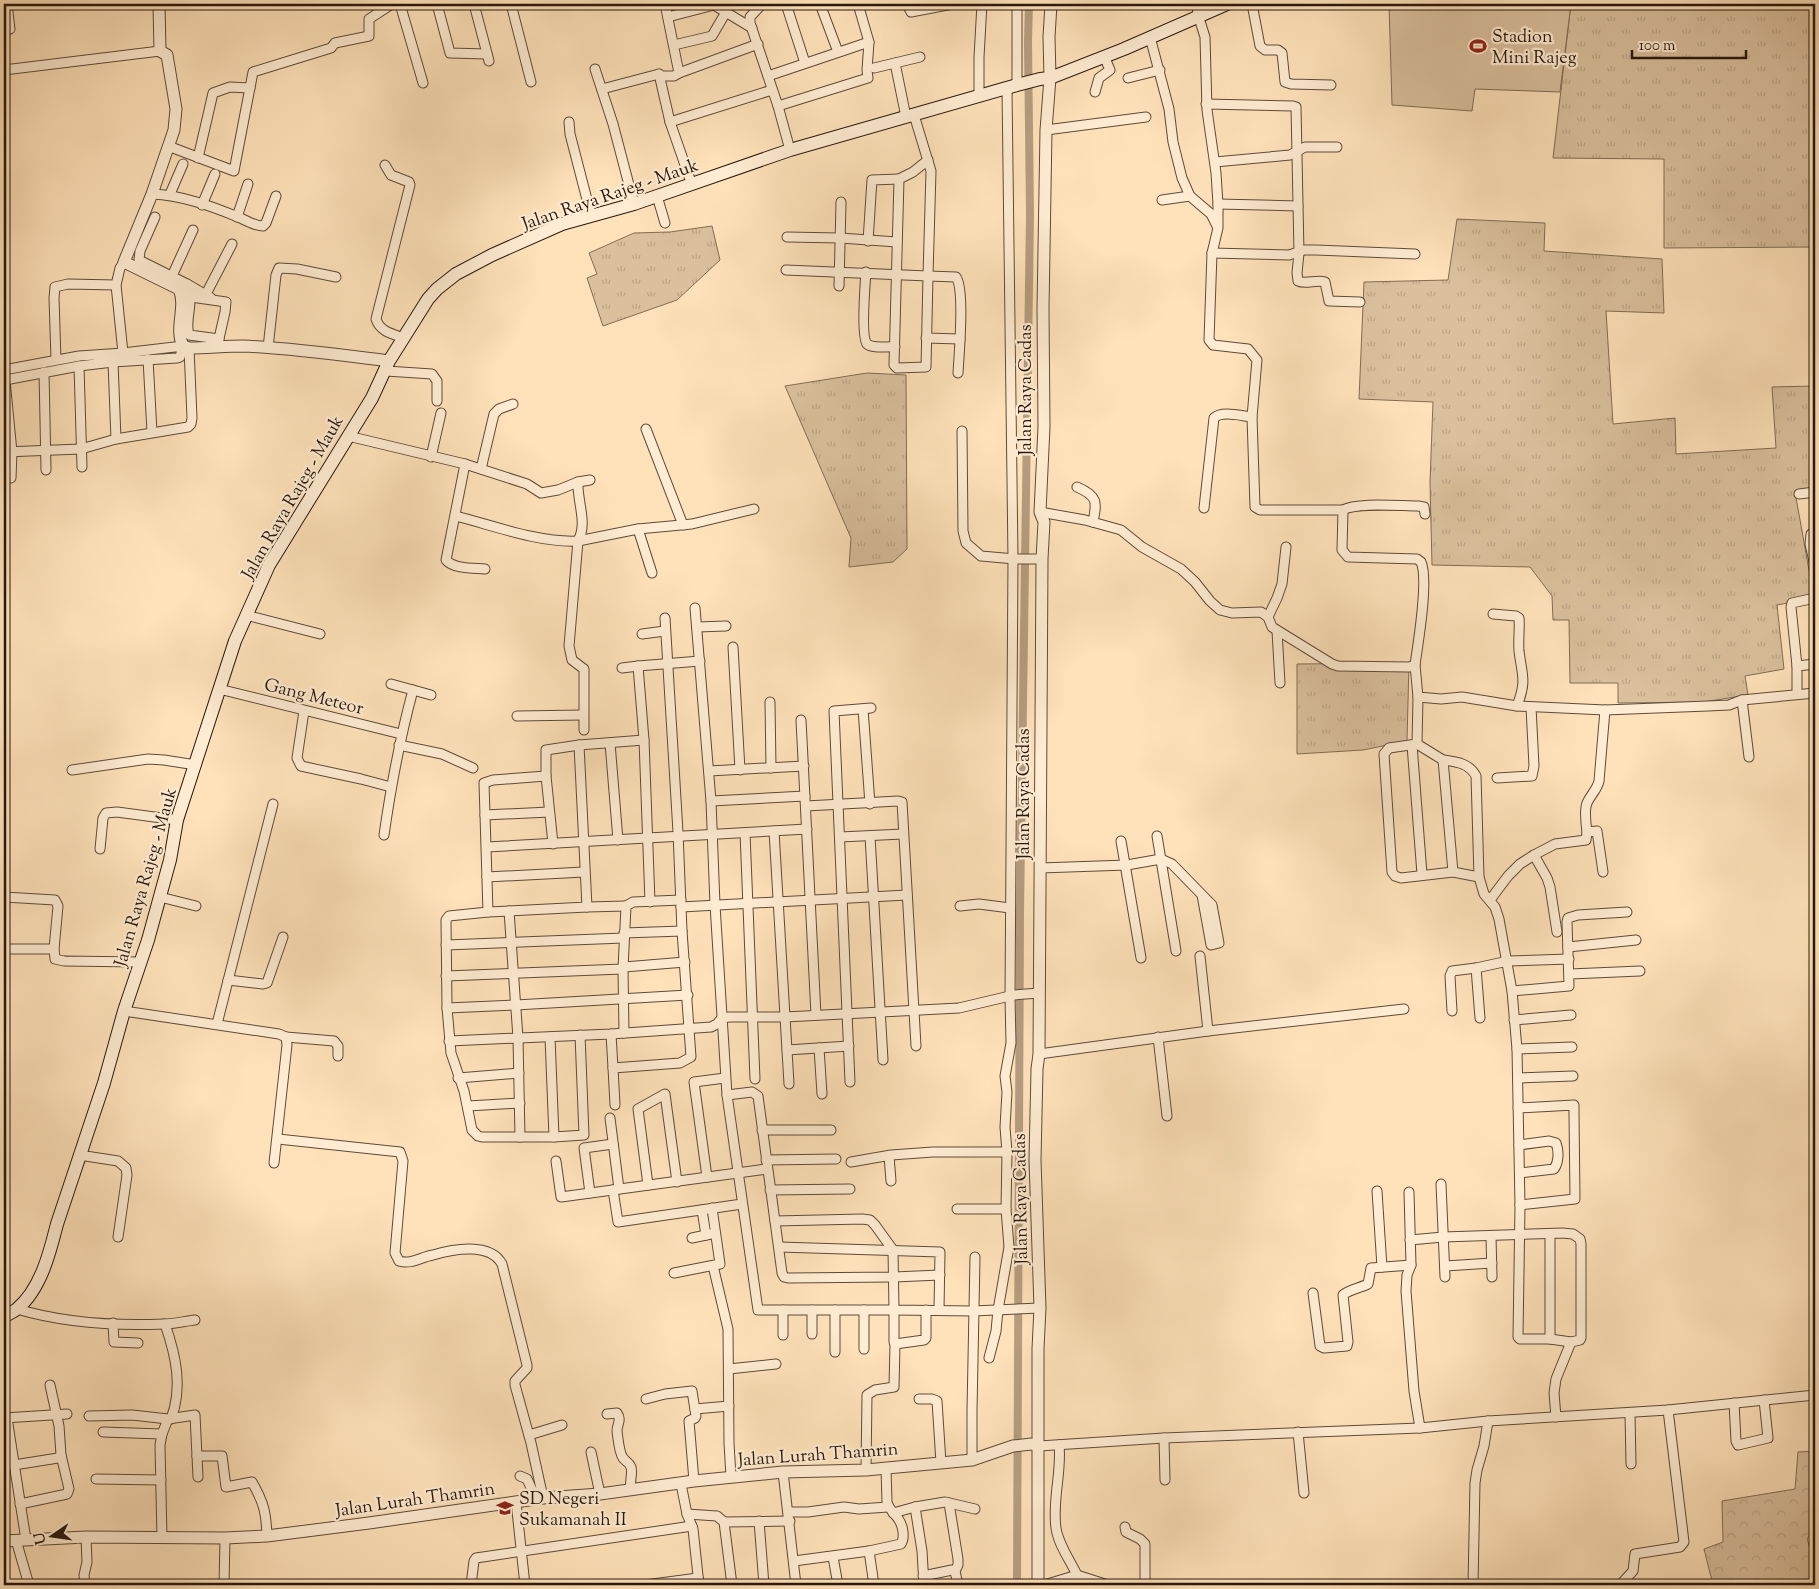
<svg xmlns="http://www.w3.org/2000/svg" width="1819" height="1589" viewBox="0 0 1819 1589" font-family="'Sorts Mill Goudy',serif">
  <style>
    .grass { fill: url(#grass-tufts); stroke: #816c56 }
    .forest { fill: url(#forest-crowns); stroke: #816c56 }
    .pitch { fill: #dac09d; stroke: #816c56 }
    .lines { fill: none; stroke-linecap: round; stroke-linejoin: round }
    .canal { stroke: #b69d80; stroke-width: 8 }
    .minor-casing { stroke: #5e4a3a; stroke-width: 11 }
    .tertiary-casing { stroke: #5e4a3a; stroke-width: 13 }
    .secondary-casing { stroke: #281810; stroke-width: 14 }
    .minor { stroke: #ffecd2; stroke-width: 9 }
    .tertiary { stroke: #ffecd2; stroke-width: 11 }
    .secondary { stroke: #ffecd2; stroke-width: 12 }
    .labels { text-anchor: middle; stroke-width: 4.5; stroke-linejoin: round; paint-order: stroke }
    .poi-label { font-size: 18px; fill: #281810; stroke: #ffecd2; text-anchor: start }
    .street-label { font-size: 18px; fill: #281810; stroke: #ffecd2 }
  </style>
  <defs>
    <pattern id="grass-tufts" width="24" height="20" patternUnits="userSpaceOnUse" patternTransform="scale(1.25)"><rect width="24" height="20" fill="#dac09d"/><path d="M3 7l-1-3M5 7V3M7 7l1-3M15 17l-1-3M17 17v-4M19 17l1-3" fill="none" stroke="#bba486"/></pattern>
    <pattern id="forest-crowns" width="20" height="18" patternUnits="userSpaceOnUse" patternTransform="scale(1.25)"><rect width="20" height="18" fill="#dac09d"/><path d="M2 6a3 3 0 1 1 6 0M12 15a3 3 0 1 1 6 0" fill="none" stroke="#bba486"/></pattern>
  </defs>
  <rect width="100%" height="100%" fill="#ffe2ba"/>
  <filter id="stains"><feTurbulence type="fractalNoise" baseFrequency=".004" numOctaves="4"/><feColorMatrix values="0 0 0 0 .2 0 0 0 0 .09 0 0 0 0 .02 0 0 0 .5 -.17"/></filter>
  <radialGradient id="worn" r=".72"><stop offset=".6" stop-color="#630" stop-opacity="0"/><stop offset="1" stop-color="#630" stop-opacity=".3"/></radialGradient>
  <g class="grass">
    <path d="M1571,4H1815V247L1664,248V159L1553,158Z"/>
    <path d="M1457,219L1545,223L1544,251L1662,259L1664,313L1606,311L1613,424L1675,418L1676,454L1776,448L1772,387L1815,386V489L1795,492L1814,598L1777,605L1784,669L1745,676L1748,695L1703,702L1618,703V683H1570L1569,620H1553L1552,596L1530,567L1432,565L1430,482L1433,402L1359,399L1364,282L1448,280Z"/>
    <path d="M712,226L720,260L677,300L603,326L587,278L597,274L589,253L634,233L670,232Z"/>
    <path d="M867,373L906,375L907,549L893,562L849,567L851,538L785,386Z"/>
    <path d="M1409,663L1407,741L1363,750L1297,754V664Z"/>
  </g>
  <path class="forest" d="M1815,1451V1528L1807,1539L1814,1560H1815V1585H1713L1704,1549L1723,1542L1722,1501L1795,1489L1798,1452Z"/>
  <path class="pitch" d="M1389,4H1571L1560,92L1475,89L1472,111L1392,105Z"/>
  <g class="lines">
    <path class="canal" d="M1017,1585L1020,914L1030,215L1028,41L1029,4"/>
    <g class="minor-casing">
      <g id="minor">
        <path d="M400,4L423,83"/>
        <path d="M437,4L450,53L487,54"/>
        <path d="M474,4L489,61"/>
        <path d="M511,4L531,82"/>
        <path d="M665,4L679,73"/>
        <path d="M762,4L750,17V23L778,106L790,150"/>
        <path d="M786,4L805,63"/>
        <path d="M820,4L838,52"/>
        <path d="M907,4L911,12L953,4"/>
        <path d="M1017,4V85"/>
        <path d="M1197,4L1198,15L1205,37L1207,110L1216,173L1218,204V228L1212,253L1209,340L1213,345L1248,349L1257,360L1252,417L1255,507L1260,510H1343L1342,550L1348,557L1417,559L1421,562C1429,580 1418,643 1415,665"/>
        <path d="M1252,4L1260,46L1265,50H1278L1282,53L1285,82L1291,84L1331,85"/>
        <path d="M668,17L714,5L752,28"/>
        <path d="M4,30L10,29L7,4"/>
        <path d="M1150,37L1169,109L1173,142L1182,178L1190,196L1211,214L1217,226"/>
        <path d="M674,45L712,36L726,12"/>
        <path d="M895,63L920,57"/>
        <path d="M874,68L895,63L906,117"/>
        <path d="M595,69L613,124L634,204"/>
        <path d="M4,70L160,51"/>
        <path d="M659,74L670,122L772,90"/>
        <path d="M768,76L869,42"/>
        <path d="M1128,78L1160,70"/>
        <path d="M602,89L659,74L662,76H674L679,73L758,44"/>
        <path d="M1095,92L1099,78L1110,70L1104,56"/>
        <path d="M979,97V57L982,4"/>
        <path d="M1206,104L1293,106L1296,107L1299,253L1297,273L1298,281C1306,285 1316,279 1325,282L1329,301L1360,302"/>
        <path d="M778,106L868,78L867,70L869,42L858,4"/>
        <path d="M569,122L570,134L591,215"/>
        <path d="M670,122L692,185"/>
        <path d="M1046,130L1146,117"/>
        <path d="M168,146L234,171L253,72L331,48L335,43L369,36V19L392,4"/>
        <path d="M198,158L213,93L230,87L250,88"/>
        <path d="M928,160L913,172L899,179L894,365L897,368L926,367L928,276L956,277C965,289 959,355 958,373"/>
        <path d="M1215,162L1290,155L1305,147H1337"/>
        <path d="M385,165L391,175L409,182L410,185L376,319C380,332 393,334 404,338"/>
        <path d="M152,194C181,195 211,206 238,217C246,220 254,226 263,226L266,223L276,196"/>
        <path d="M170,194L183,164"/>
        <path d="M657,196L665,223"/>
        <path d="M1162,200L1190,196"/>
        <path d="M1218,204L1298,206"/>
        <path d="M202,205L215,174"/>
        <path d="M155,217L140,251L139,260L187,284C195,304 184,319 189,335L219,339"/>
        <path d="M237,217L248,184"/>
        <path d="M787,237L840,238L897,242"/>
        <path d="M868,241L872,180L899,179"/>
        <path d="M1212,253L1289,255L1304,250H1316L1415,254"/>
        <path d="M786,270L928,276L931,171L914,115"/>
        <path d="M866,272C865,285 861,337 867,344C873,349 888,346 895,347"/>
        <path d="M172,276L193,230"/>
        <path d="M187,284L211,298"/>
        <path d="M839,286L841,202"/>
        <path d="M206,294L232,244"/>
        <path d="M191,297L226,302L225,312L218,343"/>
        <path d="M926,338L960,339"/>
        <path d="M268,348L276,275L279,268L297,269L336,277"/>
        <path d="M123,353L116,285L120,268L124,262"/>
        <path d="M148,359L152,432"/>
        <path d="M56,360L54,298L55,287L68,284L116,285"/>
        <path d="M113,362L116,439"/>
        <path d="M79,366L82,467"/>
        <path d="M4,370L79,356L123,353L183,346L180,357L177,358L113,362L79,366L5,380L12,452L11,478"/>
        <path d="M386,371L432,374L437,381V401"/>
        <path d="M44,372L46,470"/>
        <path d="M646,429L683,525"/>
        <path d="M962,431L963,531L966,543L981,556L1015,559H1042"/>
        <path d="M348,436L465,464L527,484L541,493L558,490L578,482"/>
        <path d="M4,452L81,449L116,439L188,427L191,424L192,418L189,348"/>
        <path d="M431,457L441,413"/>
        <path d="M465,464L446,560C454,569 473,568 485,569"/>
        <path d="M481,469L494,414L499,409L513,404"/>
        <path d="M1077,487C1098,496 1097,502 1093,522"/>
        <path d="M1799,494L1815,492"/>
        <path d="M1204,508L1214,418C1222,410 1241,416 1252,417"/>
        <path d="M1343,510C1356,502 1400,506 1418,506L1424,507L1425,514"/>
        <path d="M1040,512L1085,520L1121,530L1142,547L1181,569L1195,582L1210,601L1220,610L1232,613L1261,612L1268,617L1272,627L1332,664L1338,666L1409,667L1415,665L1418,697L1441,699L1462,697L1517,706L1605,710L1708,706L1729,705L1742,700L1815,693"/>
        <path d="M456,516C495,526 539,543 578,541L569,646L572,660L584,669V730"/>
        <path d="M638,529L652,573"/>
        <path d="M1815,531L1811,534L1810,544L1815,566"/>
        <path d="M578,541L638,529L692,524L754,509"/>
        <path d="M578,541C588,523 577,502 578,482L590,480"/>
        <path d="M695,608L711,801L715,905L727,1095L752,1092L758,1096L782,1273L784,1277L788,1278L894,1277L940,1275"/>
        <path d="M1493,614L1516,616L1519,618C1520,629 1518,640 1519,651C1522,676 1527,680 1517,706"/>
        <path d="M246,615L320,634"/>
        <path d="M1268,617L1277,598L1282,584L1286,547"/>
        <path d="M697,627L726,626"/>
        <path d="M1277,631L1280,683"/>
        <path d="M642,634L665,631"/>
        <path d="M733,647L740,770"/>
        <path d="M1797,666L1791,607L1792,603L1815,598"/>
        <path d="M622,668L638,666"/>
        <path d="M219,689L401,734"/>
        <path d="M413,690L431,695"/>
        <path d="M1797,694V666L1815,664"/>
        <path d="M1418,697L1417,744L1389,748L1384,754L1392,872L1395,876L1401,878L1453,872L1479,877"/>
        <path d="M1742,700L1749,757"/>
        <path d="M770,702L771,768"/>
        <path d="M863,709L870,804"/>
        <path d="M304,711L297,758L301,766L361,779L391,787"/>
        <path d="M517,716L583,715"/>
        <path d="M801,720L816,1015"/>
        <path d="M610,743L618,840"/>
        <path d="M1417,744L1443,760L1453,872"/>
        <path d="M399,745L442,754L473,768"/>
        <path d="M579,745L587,907L488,912L449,916L446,920L447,1008L451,1053L464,1091L472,1130L478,1136L482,1137H554L584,1135L580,1035"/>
        <path d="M1412,745L1422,874"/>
        <path d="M1443,760C1457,762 1469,763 1476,776L1479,877L1484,894L1495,907L1499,919L1512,991L1517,1049L1520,1205L1518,1337L1520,1339H1550L1571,1342"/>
        <path d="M72,770L148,759L164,760L196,765"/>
        <path d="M709,771L804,766"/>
        <path d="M1497,778L1532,776L1534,766L1531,707"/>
        <path d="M711,801L805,796"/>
        <path d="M806,806L898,801L902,802L916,1046"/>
        <path d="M485,815L549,812"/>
        <path d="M774,831L789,1084"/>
        <path d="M1587,832C1586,824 1584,810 1587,803C1591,794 1597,790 1599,781L1605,710"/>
        <path d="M745,833L755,1079"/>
        <path d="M384,835C391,786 400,738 413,690L391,684"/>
        <path d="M870,836L883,1060"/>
        <path d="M1157,836L1176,951"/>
        <path d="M840,837L903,834"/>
        <path d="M1121,841L1141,958"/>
        <path d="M553,844L546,776V750L579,745L644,740"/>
        <path d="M487,847L807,829"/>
        <path d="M100,849L103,818L106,813L117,812L177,820"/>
        <path d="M1534,855L1547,878L1550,887L1557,932"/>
        <path d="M1040,868L1127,865L1161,859L1172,864L1212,905L1219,943L1211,945L1202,895"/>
        <path d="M487,877L584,872"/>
        <path d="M4,897L55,900L58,906L54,949"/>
        <path d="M160,897L196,906"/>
        <path d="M1490,900L1508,876L1520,864L1534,855L1555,844L1586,840L1587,832L1597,831L1603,872"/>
        <path d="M650,902L644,740L638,666L700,661"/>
        <path d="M960,906L979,904L1010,908"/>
        <path d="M587,907L626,906"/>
        <path d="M681,907L907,895"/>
        <path d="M509,911L518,1038L520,1137"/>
        <path d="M488,912L484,783L493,780L546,776"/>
        <path d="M624,933L682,931"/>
        <path d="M446,945L624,938"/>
        <path d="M1568,947L1636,940"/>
        <path d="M4,949H54L55,959L64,961L140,962"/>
        <path d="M1200,956L1208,1031"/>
        <path d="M624,967L685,962"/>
        <path d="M1476,968L1480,1018"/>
        <path d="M1570,974L1640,971"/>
        <path d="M446,976L623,969"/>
        <path d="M228,980L263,984L267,983L283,937"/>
        <path d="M1512,991L1569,986L1567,922L1568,918L1578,915L1627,912"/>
        <path d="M447,1008L516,1005L688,995"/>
        <path d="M124,1011L279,1034L286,1037L287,1045L274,1163"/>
        <path d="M1452,1011L1450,976L1452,971L1476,968L1508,961L1569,959"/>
        <path d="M1514,1020L1571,1015"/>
        <path d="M217,1024L273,804"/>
        <path d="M624,1033L623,969L626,906L633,902L681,900"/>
        <path d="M611,1034L613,1068L680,1063L691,1057L682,931L678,832L665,618"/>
        <path d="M286,1037L334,1041L338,1046V1056"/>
        <path d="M550,1037L554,1137"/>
        <path d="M1158,1037L1167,1116"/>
        <path d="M449,1041L611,1034L711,1027L717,1024L722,1018L729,1017H785L959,1008L1014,995L1039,993"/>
        <path d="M819,1048L822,1094"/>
        <path d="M1517,1049L1572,1047"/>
        <path d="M787,1050L849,1046"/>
        <path d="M1039,1054L1208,1031L1404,1009"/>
        <path d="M613,1068L615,1105"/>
        <path d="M458,1078L519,1073"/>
        <path d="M1518,1078L1573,1076"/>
        <path d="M850,1082L834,711L871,708"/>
        <path d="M727,1095L758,1310H894V1342"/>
        <path d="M468,1106L520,1103"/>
        <path d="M1518,1108L1574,1105V1114L1575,1199L1520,1205"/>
        <path d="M610,1118L619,1189"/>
        <path d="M762,1130H831"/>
        <path d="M278,1139L400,1152L403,1161L395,1253L399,1261C411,1265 421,1257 433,1255C453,1249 490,1242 502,1264L527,1365V1368L515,1381V1385L531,1443L542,1493"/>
        <path d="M1519,1145L1549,1141L1556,1143C1559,1151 1559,1162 1554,1169L1520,1173"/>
        <path d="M79,1155L118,1161L126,1168L127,1175L118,1237"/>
        <path d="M889,1156L891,1181"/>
        <path d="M766,1160L836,1159"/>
        <path d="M556,1161L561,1197L767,1169"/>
        <path d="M851,1162L891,1155L933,1152H1007"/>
        <path d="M707,1177L694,1082L725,1078"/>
        <path d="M1441,1184L1445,1277"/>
        <path d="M648,1185L638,1109L665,1094L677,1182"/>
        <path d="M613,1190L618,1222L742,1204"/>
        <path d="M770,1190L850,1189"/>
        <path d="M1377,1191L1382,1267"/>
        <path d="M1409,1192L1411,1265L1407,1275L1406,1291L1414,1391L1420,1428"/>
        <path d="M590,1193L584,1148L613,1144"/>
        <path d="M957,1209H1006"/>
        <path d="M702,1210L706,1235"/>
        <path d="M775,1221L862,1219L870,1220L875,1225L893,1250L894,1310L973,1311L1040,1308"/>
        <path d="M1491,1236L1492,1277"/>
        <path d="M692,1238L711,1234"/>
        <path d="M1410,1240L1443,1237L1562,1233L1573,1234L1580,1239L1581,1244V1338L1580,1340L1571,1342L1556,1379L1554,1393L1556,1417"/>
        <path d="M779,1247L940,1252L939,1310"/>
        <path d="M1445,1266L1492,1263"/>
        <path d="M714,1270L728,1329L729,1443L731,1477"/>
        <path d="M674,1273L720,1264L712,1208"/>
        <path d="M1313,1293L1320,1346L1324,1348L1347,1346L1348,1342L1343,1295C1348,1290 1360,1288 1368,1284L1371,1268L1411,1265"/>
        <path d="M17,1309C64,1323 115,1326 164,1324C174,1324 185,1321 195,1320"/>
        <path d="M783,1310V1335"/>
        <path d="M812,1310V1334"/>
        <path d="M835,1310V1352"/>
        <path d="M864,1310V1349"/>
        <path d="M113,1323L114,1342L138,1343"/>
        <path d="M165,1324C176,1356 183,1387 171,1419"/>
        <path d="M1550,1339V1234"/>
        <path d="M989,1358L996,1331L998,1310L1009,1247L1006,1209L1007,1152L1005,1127L1007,1092L1005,1076L1011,1043L1010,997L1013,559L1007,89"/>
        <path d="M729,1369L776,1364"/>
        <path d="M646,1399L665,1394L692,1391L696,1416L695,1418L689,1421L694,1481"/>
        <path d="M919,1399H932L937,1401L941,1463"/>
        <path d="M1734,1403L1736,1441L1738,1445L1768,1438L1764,1400"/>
        <path d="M695,1409L729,1406"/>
        <path d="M1630,1413L1631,1464"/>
        <path d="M607,1414L617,1413C622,1420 617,1424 617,1431C618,1439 619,1452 623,1458C626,1462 629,1462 631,1467C633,1475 629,1481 631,1490"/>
        <path d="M89,1416L132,1415L168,1419L195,1415L198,1477"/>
        <path d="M4,1418L67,1414"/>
        <path d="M7,1418L26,1540"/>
        <path d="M103,1432L162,1434"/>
        <path d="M1298,1432L1304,1493"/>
        <path d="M529,1435L562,1425"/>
        <path d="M1164,1438L1165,1480"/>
        <path d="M1059,1445C1062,1472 1052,1500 1056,1528C1058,1544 1070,1560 1077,1575L1108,1585"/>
        <path d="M1039,1446L1164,1438L1420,1428L1488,1421L1668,1410L1815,1395"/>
        <path d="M591,1452L600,1494"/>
        <path d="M197,1456H222L226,1487L252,1482C264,1503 266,1512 267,1536"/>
        <path d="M972,1460V1411L975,1257"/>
        <path d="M14,1465L58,1458L61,1455L59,1426L50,1385"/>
        <path d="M866,1470L867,1395L875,1390L894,1387L895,1344L924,1340L926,1338V1310"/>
        <path d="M783,1472L796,1585"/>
        <path d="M520,1476L527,1479L533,1492L542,1493L543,1497"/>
        <path d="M96,1479L161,1480"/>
        <path d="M681,1484L687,1514L693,1529L699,1585"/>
        <path d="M516,1502L525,1585"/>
        <path d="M949,1503L958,1559V1565L955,1571L958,1585"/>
        <path d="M20,1504L67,1494L69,1489L61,1455"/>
        <path d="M915,1507L922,1551L924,1585"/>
        <path d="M789,1512H808L844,1507L859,1509L888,1507"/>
        <path d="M893,1513L915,1507L945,1502L975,1509"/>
        <path d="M687,1514L717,1516L724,1522L732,1585"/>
        <path d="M759,1521L764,1585"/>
        <path d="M724,1522L790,1521"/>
        <path d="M1125,1527L1126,1532L1140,1539L1145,1544V1585"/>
        <path d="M162,1538L160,1445L162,1434L168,1419"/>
        <path d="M16,1540L29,1585"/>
        <path d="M869,1551L874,1585"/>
        <path d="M833,1557L838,1585"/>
        <path d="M794,1561L869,1551L901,1544C905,1538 903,1526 899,1520C895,1513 889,1510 887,1502L886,1468"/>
        <path d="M923,1576L952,1570L955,1571"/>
        <path d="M85,1585L84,1575L87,1562L86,1537"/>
        <path d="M224,1585L225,1538"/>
        <path d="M471,1585L474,1561L476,1558L692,1526"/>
        <path d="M645,1585L698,1578"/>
        <path d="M1044,1585L1077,1575"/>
        <path d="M1473,1585L1475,1483L1477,1470L1484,1446L1488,1421"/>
        <path d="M1620,1585L1633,1571L1635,1554L1680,1547L1684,1542L1668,1410"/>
      </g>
    </g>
    <g class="tertiary-casing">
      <g id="tertiary">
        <path d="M159,4L160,51L167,55L176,109L174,130L152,194L124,262L179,289C187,307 174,328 183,346L189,348C207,348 225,346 243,346C292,348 341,355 389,361"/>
        <path d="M4,1541L86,1537L225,1538L267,1536L369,1523L543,1498L600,1494L694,1481L783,1472L866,1470L972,1460L1013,1446L1031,1444L1039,1446"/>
        <path d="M1038,1585V1349L1040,1308L1035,1160L1037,1069L1039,1054L1042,559L1044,522L1040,512L1044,427L1043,309L1046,130L1050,78L1049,37L1051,4"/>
      </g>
    </g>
    <g class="secondary-casing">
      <path id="secondary" d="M4,1317C8,1314 13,1312 17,1309C41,1289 50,1252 57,1224L104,1083L124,1011L148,940L170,860L177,820L235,641L269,565L372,398L389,361L428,299L437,289L456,274L492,255L562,224L634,204L790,150L1017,85L1040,79L1050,78L1124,49L1227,4"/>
    </g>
    <use href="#minor" class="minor"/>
    <use href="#tertiary" class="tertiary"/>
    <use href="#secondary" class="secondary"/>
  </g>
  <defs>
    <g id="stadium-bare" transform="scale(1.35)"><path d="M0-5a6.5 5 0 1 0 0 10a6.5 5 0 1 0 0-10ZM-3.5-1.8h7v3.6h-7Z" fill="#8f2418" stroke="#ffecd2" stroke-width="2.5" paint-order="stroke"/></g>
    <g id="school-bare" transform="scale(1.35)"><path d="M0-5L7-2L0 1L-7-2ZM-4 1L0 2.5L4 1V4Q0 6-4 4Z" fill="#8f2418" stroke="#ffecd2" stroke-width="2.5" paint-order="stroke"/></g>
  </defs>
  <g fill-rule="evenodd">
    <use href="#stadium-bare" x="1478" y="46"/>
    <use href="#school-bare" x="505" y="1508"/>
  </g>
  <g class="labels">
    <g class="poi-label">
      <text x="1492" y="42">Stadion<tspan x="1492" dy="21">Mini Rajeg</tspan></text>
      <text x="519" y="1504">SD Negeri<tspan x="519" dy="21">Sukamanah II</tspan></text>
    </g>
    <g class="street-label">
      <text transform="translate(610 194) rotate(-19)" y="6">Jalan Raya Rajeg - Mauk</text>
      <text transform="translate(1025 390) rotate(-90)" y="6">Jalan Raya Cadas</text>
      <text transform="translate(292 497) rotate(-60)" y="6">Jalan Raya Rajeg - Mauk</text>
      <text transform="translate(314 696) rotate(14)" y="6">Gang Meteor</text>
      <text transform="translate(1023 794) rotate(-90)" y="6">Jalan Raya Cadas</text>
      <text transform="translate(145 877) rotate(-74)" y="6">Jalan Raya Rajeg - Mauk</text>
      <text transform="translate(1020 1199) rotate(-91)" y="6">Jalan Raya Cadas</text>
      <text transform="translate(818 1454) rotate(-4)" y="6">Jalan Lurah Thamrin</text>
      <text transform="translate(415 1499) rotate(-8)" y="6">Jalan Lurah Thamrin</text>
    </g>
  </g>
  <rect width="1819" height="1589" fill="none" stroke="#ffe2ba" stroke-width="20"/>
  <rect x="5" y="5" width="1809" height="1579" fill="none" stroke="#281810" stroke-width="2.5"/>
  <rect x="10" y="10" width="1799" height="1569" fill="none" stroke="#281810"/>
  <g transform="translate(52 1536) rotate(257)" stroke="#ffecd2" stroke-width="4" paint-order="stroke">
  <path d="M0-4L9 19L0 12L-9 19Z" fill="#281810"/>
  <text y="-8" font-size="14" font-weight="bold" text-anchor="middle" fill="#281810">U</text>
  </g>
  <path d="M1632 50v8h114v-8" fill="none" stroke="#281810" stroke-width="2.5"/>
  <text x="1639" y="50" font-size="15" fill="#281810" stroke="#ffecd2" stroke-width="4" paint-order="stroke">100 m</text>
  <rect width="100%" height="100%" filter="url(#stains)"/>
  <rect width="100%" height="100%" fill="url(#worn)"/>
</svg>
